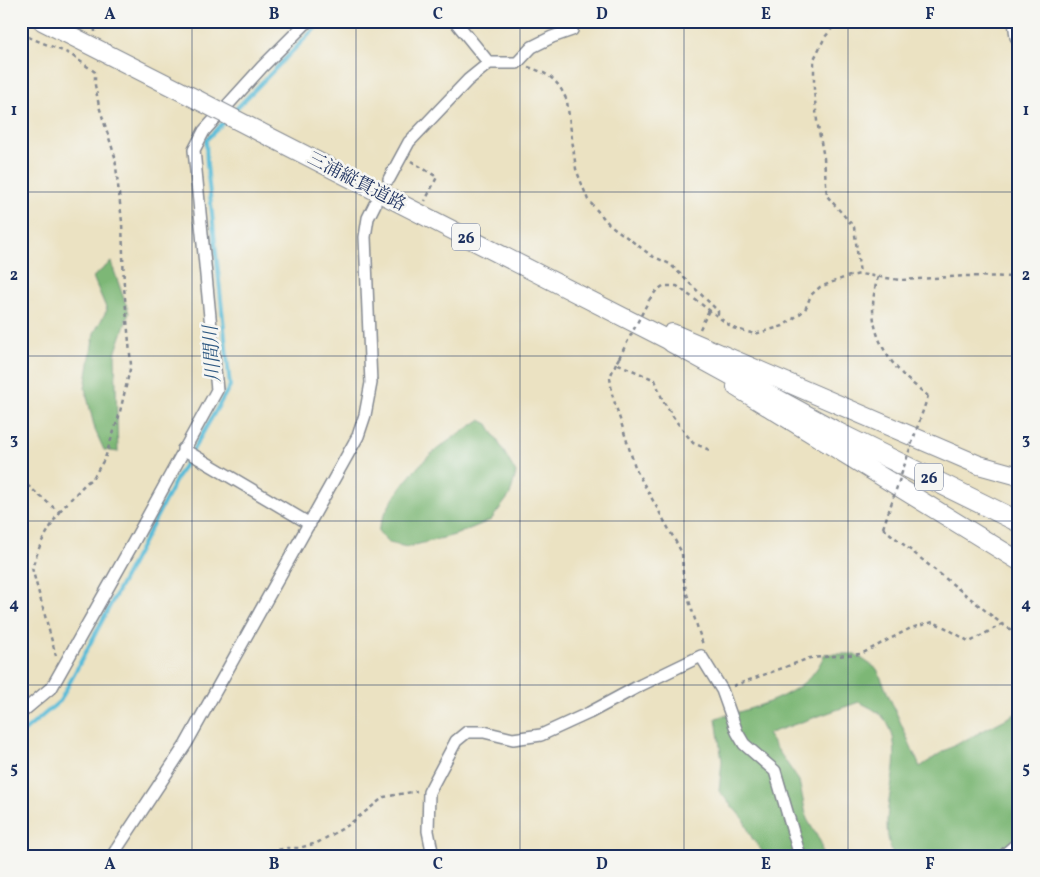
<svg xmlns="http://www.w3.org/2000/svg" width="1040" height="877" viewBox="0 0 1040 877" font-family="Vollkorn,'Noto Serif JP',serif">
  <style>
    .forest { fill: #7db776; stroke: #4c736a }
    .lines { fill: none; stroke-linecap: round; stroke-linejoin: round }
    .stream { stroke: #59bcd8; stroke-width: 4 }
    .street-casing { stroke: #838890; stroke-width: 14 }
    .primary-casing { stroke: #838890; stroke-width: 20 }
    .highway-casing { stroke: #838890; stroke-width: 22 }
    .path { stroke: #838890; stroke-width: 2.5; stroke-dasharray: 4 4; stroke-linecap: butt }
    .street { stroke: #fff; stroke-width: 11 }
    .primary { stroke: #fff; stroke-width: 18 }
    .highway { stroke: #fff; stroke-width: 20 }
    .primary-bridge-casing { stroke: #838890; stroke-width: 20; stroke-linecap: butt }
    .path-bridge { stroke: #838890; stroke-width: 2.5; stroke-dasharray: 4 4; stroke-linecap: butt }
    .primary-bridge { stroke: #fff; stroke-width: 18 }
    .grid { fill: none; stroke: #1b2f5e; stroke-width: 1; stroke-opacity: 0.55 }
    .labels { text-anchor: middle; stroke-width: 5; stroke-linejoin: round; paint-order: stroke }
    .shield { fill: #f6f6f2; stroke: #5d6b8a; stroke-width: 1 }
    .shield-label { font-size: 16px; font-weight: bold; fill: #1b2f5e }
    .street-label { font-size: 18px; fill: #1b2f5e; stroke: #f6f6f2 }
    .water-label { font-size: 19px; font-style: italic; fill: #2e5983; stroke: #f6f6f2 }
    .neatline { fill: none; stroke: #1b2f5e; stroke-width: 2 }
    .grid-label { font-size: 16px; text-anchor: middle; font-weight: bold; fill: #1b2f5e }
  </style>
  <rect width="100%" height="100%" fill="#f6f6f2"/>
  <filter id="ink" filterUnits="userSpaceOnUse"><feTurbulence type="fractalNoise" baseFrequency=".02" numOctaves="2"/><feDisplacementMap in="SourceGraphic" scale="10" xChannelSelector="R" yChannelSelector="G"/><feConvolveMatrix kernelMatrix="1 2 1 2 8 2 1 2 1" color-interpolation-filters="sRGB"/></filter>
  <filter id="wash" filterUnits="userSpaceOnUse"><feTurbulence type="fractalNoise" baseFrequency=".0096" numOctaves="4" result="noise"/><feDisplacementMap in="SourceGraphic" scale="20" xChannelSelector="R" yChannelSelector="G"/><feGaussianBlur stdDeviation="1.12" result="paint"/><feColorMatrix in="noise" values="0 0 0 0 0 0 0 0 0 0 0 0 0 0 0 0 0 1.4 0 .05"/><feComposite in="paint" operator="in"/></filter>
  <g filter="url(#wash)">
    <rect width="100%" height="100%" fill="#ebe2c2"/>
    <g class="forest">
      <path d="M111,262L129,313L115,354L118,452L104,450L95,430L85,388L94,333L107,310L93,277Z"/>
      <path d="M480,420L488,424L516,473L510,495L491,520L455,535L407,547L389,543L378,531C386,504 409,474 430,455C445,442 464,431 480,420Z"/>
      <path d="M825,654H855L877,669L920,767L944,751L1019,712V834L996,856H894C871,812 915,752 882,716C876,710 867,706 859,702L767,734L799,781L807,819L821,843L822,856H766L752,838L743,819L719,791L722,761L716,718C747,710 796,698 815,671C819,666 822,660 825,654Z"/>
    </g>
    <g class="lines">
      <g class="stream">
        <path d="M233,112L322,21"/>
        <path d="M21,734L60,701L178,476L230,386L207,165L206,140L225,121"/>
      </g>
    </g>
  </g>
  <g filter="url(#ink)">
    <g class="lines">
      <g class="street-casing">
        <g id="street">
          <path d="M455,21L489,63"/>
          <path d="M1014,21L1016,37L1019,40"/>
          <path d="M389,179L409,142L468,80L489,63H517L532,47L552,37L572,30L571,21"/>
          <path d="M183,449L310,524"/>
          <path d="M21,713L52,687L132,545L217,390L194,150L204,131L262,67L308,21"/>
          <path d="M112,856L186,744L358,436L365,415L371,383L365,237L368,218L375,204"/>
          <path d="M433,856L428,831L429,792L456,741L467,732H484L513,739L541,735L589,713L641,685L701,656L722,690L737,732L744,744L775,771L800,856"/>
          <path d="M1003,856L1019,842"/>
        </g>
      </g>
      <g class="primary-casing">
        <g id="primary">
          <path d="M42,21L198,100"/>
          <path d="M260,132L672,342"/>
          <path d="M672,333L979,465L1019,476"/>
          <path d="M736,387L1019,561"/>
        </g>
      </g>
      <g class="highway-casing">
        <path id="highway" d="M672,342L838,433L1019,522"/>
      </g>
      <g class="path">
        <path d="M94,21L95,32"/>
        <path d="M838,21L825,37L814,59V90L817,121L824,158L827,196L854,227L860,274"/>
        <path d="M21,34L70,54L95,72V85L99,106L115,157L122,222L124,287L131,365L119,416L105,458L93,478L86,483L59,512"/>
        <path d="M528,67C550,74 558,80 567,101L576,169L588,200L609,224L652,256L670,264L718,311V317"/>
        <path d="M411,161L437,177L425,201"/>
        <path d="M878,277C866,315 876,347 904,376C911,383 920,389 928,396"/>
        <path d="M649,300L656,291L663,286H677L733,328L755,334L783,326L805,310L811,295L820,287L846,277L860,274L900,280L965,276L1019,277"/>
        <path d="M700,329L709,310"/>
        <path d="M619,358L616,363L655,380L663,401L676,421L693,443L712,451"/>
        <path d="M616,363L610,377L612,394L636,470L682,553L683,575L686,591L703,645"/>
        <path d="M21,480L59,512L41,543L32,568L56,656"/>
        <path d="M883,528L1002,624L1019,635"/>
        <path d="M733,686L810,658L861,654L911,628L933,622L946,628L970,642L1002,624"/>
        <path d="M223,856L242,853H262L287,848H299L317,843L347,826L384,797L417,791"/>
      </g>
      <use href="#street" class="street"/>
      <use href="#primary" class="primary"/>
      <use href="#highway" class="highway"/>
      <g class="primary-bridge-casing">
        <path id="primary-bridge" d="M198,100L260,132"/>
      </g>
      <g class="path-bridge">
        <path d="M619,358L649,300"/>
        <path d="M883,528L928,396"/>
      </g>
      <use href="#primary-bridge" class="primary-bridge"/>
    </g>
  </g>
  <path class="grid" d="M192,21V856M356,21V856M520,21V856M684,21V856M848,21V856M21,192H1019M21,356H1019M21,521H1019M21,685H1019"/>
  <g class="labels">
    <g class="shield">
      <rect x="452" y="223.5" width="28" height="27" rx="4"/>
      <rect x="915" y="463.5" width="28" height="27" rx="4"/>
    </g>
    <g class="shield-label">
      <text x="466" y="243">26</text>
      <text x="929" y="483">26</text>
    </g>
    <g class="street-label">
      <text transform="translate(357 181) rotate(27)" y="6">三浦縦貫道路</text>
    </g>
    <g class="water-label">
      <text transform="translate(211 354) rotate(-93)" y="7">川間川</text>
    </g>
  </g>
  <rect width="1040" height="877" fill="none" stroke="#f6f6f2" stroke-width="55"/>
  <rect x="28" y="28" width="984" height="822" class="neatline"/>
  <g class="grid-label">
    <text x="110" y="19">A</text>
    <text x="274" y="19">B</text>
    <text x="438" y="19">C</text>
    <text x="602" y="19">D</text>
    <text x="766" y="19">E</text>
    <text x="930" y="19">F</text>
    <text x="14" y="115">1</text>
    <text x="1026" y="115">1</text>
    <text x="14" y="280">2</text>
    <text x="1026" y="280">2</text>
    <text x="14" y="444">3</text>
    <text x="1026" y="444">3</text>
    <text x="14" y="609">4</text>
    <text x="1026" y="609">4</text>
    <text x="14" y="773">5</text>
    <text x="1026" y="773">5</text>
    <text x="110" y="869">A</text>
    <text x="274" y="869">B</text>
    <text x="438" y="869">C</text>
    <text x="602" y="869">D</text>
    <text x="766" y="869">E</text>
    <text x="930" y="869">F</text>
  </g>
</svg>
